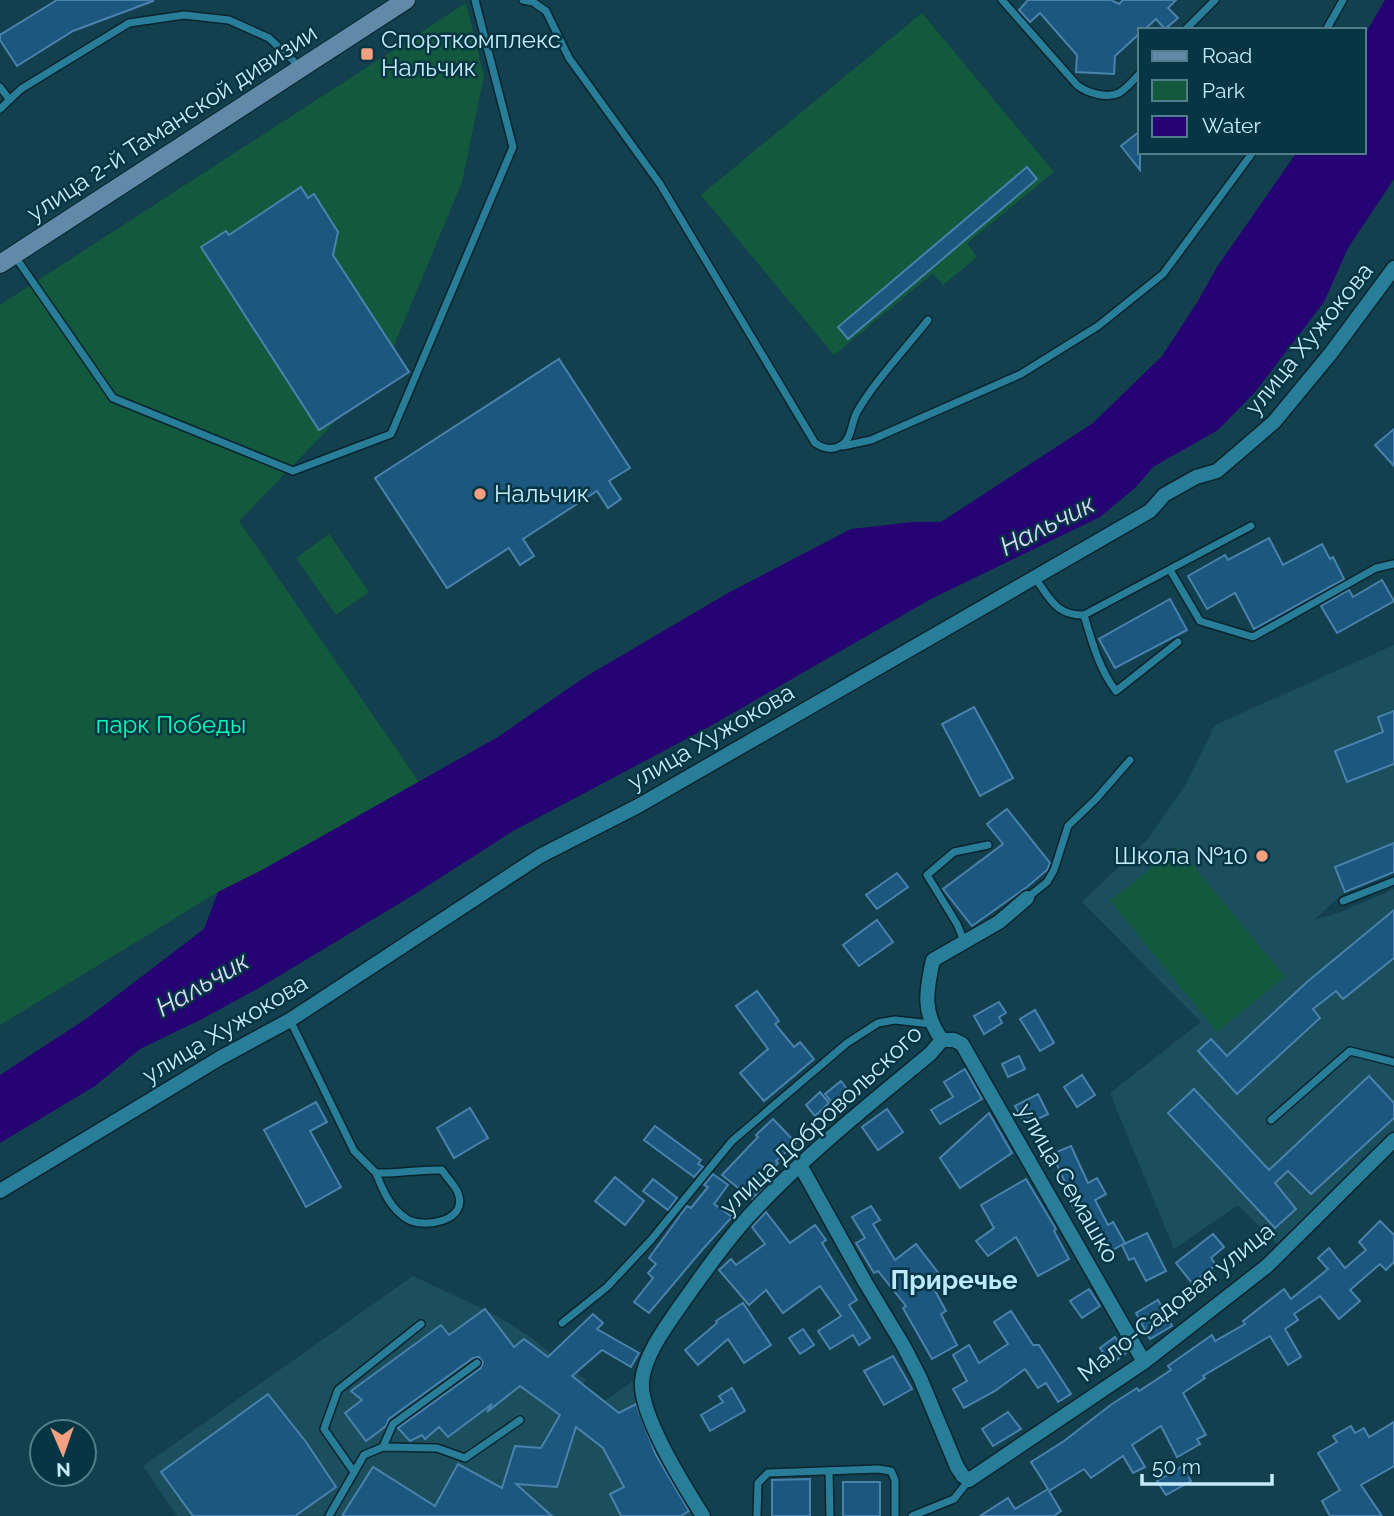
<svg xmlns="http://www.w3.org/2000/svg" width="1394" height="1516" viewBox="0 0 1394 1516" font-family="Raleway,sans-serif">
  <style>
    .built { fill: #1c4f5e }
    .green { fill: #13593e }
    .water { fill: #260373 }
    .building { fill: #1c577f; stroke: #4982ac; stroke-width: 2 }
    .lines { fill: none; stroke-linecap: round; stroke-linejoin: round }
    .service-casing { stroke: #0a242d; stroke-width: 10 }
    .minor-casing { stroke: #0a242d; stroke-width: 17 }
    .secondary-casing { stroke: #0a242d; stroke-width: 20 }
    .service { stroke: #287e98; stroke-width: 7 }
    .minor { stroke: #287e98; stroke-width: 14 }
    .secondary { stroke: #618aa8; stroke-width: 18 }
    .poi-dot { fill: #f2a07f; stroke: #063543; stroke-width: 2.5 }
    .labels { text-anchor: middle; stroke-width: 5; stroke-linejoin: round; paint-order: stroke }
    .poi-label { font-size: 24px; fill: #c5ebfa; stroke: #063543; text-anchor: start }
    .street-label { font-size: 24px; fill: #c5ebfa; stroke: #063543 }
    .park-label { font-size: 24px; fill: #04feb3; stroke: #063543 }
    .water-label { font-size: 26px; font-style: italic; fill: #dadcf8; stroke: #063543 }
    .neighbourhood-label { font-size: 26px; font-weight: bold; fill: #bceafc; stroke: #063543 }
  </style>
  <rect width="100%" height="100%" fill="#13404e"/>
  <g class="built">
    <path d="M1394,645V872L1345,892L1314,920L1341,912L1394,889V1131L1277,1244L1238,1205L1174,1249L1110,1093L1201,1022L1082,902L1147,840L1185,786L1215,725Z"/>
    <path d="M413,1276L492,1313L527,1335L586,1380L576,1394L596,1407L633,1381L652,1431L697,1516H177L143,1466Z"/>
  </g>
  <g class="green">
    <path d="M466,3L484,76L462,182L383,372L239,521L419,782L262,870L218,892L0,1025V305Z"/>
    <path d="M922,13L1054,172L967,243L977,257L943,285L933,273L834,355L701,195Z"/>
    <path d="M329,534L369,592L336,615L296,558Z"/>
    <path d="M1178,847L1285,977L1217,1032L1110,901Z"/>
  </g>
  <path class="water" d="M1385,0H1394V179L1348,248L1324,302L1256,391L1218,430L1153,467L1136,487L1100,517L931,599L707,728L513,831L415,894L264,985L202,1019L140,1049L95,1086L0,1143V1075L86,1019L204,929L218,892L262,870L498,737L585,677L728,593L851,529L913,522H941L1093,423L1162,356L1198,301L1217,267L1297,152H1364V36Z"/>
  <g class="building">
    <path d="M57,0H152L153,1L73,31L17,66L0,40V35Z"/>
    <path d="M1028,0H1111L1119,4L1123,0H1176L1168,8L1178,18L1165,29L1156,19L1144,30H1140V33L1115,56L1114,74L1076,72L1077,55L1040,13L1030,22L1019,10Z"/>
    <path d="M1140,131V170L1121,146Z"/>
    <path d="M1027,167L1037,179L848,339L838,327Z"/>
    <path d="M301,187L308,198L314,194L338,232L333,255L409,372L319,430L201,247L226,231L229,235Z"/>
    <path d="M559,359L630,468L609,481L621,499L608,508L597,491L523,539L534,556L520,565L509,548L447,588L375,478Z"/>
    <path d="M1394,429V466L1375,445Z"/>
    <path d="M1269,538L1283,565L1322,544L1330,559L1333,557L1344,579L1254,629L1235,593L1207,609L1188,576L1225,555L1228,560Z"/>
    <path d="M1382,580L1394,601L1337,633L1321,606L1349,590L1353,597Z"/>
    <path d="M1170,599L1187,630L1115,668L1099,639Z"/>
    <path d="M974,707L1013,778L980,796L942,724Z"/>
    <path d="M1394,711V764L1347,782L1335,751L1383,732L1378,717Z"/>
    <path d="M1007,809L1050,863L1047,870L1027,887L972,926L943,889L1003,844L987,824Z"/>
    <path d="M1394,843V872L1345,892L1335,867Z"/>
    <path d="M897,873L908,887L877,909L866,895Z"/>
    <path d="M1394,910V958L1343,999L1336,991L1313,1009L1320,1018L1237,1094L1198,1051L1211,1039L1227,1056L1307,982Z"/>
    <path d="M877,920L893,942L859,966L843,945Z"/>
    <path d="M757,991L779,1021L775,1024L794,1047L800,1042L814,1059L764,1101L740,1073L768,1049L736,1006Z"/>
    <path d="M999,1002L1006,1013L999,1017L1002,1023L984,1034L974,1016Z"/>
    <path d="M1035,1010L1054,1043L1040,1051L1020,1019Z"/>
    <path d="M1019,1056L1025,1069L1008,1077L1002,1064Z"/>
    <path d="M965,1069L982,1099L940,1124L931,1110L953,1097L944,1082Z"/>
    <path d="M1082,1075L1095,1095L1077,1107L1064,1087Z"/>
    <path d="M1369,1076L1394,1103V1118L1311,1194L1288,1171L1275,1183L1296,1209L1275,1228L1168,1113L1194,1089L1269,1170Z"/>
    <path d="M841,1081L849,1092L833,1104L825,1094Z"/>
    <path d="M820,1092L829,1103L815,1116L806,1105Z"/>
    <path d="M1038,1094L1048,1114L1032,1122L1028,1116L1022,1119L1015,1106Z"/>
    <path d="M316,1102L327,1122L310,1131L341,1187L306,1207L264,1130Z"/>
    <path d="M470,1108L488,1138L454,1158L437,1128Z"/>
    <path d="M887,1109L903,1132L878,1150L862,1127Z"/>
    <path d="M989,1113L1012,1153L960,1188L940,1158Z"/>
    <path d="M773,1119L796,1143L776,1161L778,1163L763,1179L767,1183L752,1199L722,1175L758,1137L756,1135Z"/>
    <path d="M655,1126L701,1160L698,1164L703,1167L694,1177L644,1140Z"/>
    <path d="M1071,1146L1088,1183L1097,1178L1106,1194L1095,1200L1108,1225L1113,1222L1125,1243L1102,1256L1066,1195L1070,1193L1052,1154Z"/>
    <path d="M713,1174L728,1185L714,1204L732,1217L702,1250L649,1313L634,1302L653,1278L648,1273L656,1264L649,1258L687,1206L691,1208L708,1187L704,1185Z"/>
    <path d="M615,1177L644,1201L625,1225L595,1201Z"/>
    <path d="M653,1179L677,1198L668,1210L643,1191Z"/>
    <path d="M1026,1179L1056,1229L1054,1231L1069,1259L1038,1276L1016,1237L988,1256L976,1241L994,1228L981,1205Z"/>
    <path d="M871,1206L880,1220L873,1224L895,1260L916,1244L943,1279L933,1287L946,1311L941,1314L957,1345L932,1359L903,1308L906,1306L878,1271L874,1273L856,1243L865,1238L852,1217Z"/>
    <path d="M766,1212L790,1243L815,1225L826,1240L822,1243L857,1300L849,1305L870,1338L859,1345L853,1335L830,1349L818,1331L841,1316L820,1286L783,1313L766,1290L749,1305L719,1270L731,1259L736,1265L765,1244L752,1227Z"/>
    <path d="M1380,1221L1394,1235V1262L1386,1270L1380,1264L1350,1290L1360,1301L1339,1319L1320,1296L1294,1314L1298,1320L1285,1329L1301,1357L1288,1365L1270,1336L1203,1376L1205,1378L1183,1393L1206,1435L1197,1439L1200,1444L1177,1457L1161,1426L1132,1445L1145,1467L1133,1473L1123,1456L1091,1478L1084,1469L1049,1491L1061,1511L1054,1516H980L1008,1498L1015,1509L1048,1489L1031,1462L1064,1441L1112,1404L1137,1388L1139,1391L1171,1370L1168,1366L1212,1335L1215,1341L1245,1324L1243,1321L1284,1289L1291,1299L1328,1269L1318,1258L1329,1248L1345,1268L1366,1250L1359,1242Z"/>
    <path d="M1147,1233L1166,1271L1146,1281L1134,1258L1129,1260L1122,1245Z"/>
    <path d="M1213,1234L1224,1247L1211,1258L1216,1265L1192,1283L1176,1263Z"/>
    <path d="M1089,1289L1100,1306L1082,1318L1070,1301Z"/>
    <path d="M1158,1300L1172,1326L1150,1339L1136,1313Z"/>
    <path d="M743,1303L771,1345L744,1363L728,1339L698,1365L685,1350L717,1323L716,1321Z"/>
    <path d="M485,1309L514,1347L524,1339L548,1357L593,1314L603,1323L597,1329L639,1353L631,1367L602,1350L572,1376L619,1413L636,1404L656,1455L689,1511L681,1516H621L610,1494L624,1487L603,1448L576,1427L557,1487L516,1484L552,1516H342L373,1467L435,1506L458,1464L502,1488L515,1446L541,1448L560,1415L520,1386L487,1412L492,1404L448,1437L439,1427L425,1439L422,1435L410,1441L398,1428L481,1368L483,1362L479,1357L473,1358L389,1419L386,1426L366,1441L345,1413L362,1400L351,1391L441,1325L449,1335Z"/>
    <path d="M1011,1311L1033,1345H1039L1071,1394L1058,1402L1046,1383L1038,1388L1025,1369L995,1391L964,1408L953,1389L967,1381L953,1355L969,1345L979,1363L1008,1344L994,1322Z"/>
    <path d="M803,1329L814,1345L800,1354L789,1338Z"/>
    <path d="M1115,1337L1126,1353L1111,1364L1100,1348Z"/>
    <path d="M893,1356L912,1389L884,1405L864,1371Z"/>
    <path d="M732,1388L745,1411L710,1431L701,1415L723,1402L719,1396Z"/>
    <path d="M268,1394L306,1442L336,1487L295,1516H193L161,1472Z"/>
    <path d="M1008,1412L1021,1429L993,1446L982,1429Z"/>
    <path d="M1394,1422V1466L1361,1485L1382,1516H1330L1322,1501L1340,1490L1318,1453L1337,1442L1333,1436L1351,1426L1355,1433L1364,1428L1369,1437Z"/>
    <path d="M1183,1466L1191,1481L1166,1495L1157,1481Z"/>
    <path d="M810,1479V1516H772V1480Z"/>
    <rect x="843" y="1482" width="37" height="34"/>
  </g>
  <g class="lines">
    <g class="service-casing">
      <g id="service">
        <path d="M523,0L533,2L546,11L569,58L660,184L815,443C823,448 831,451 840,446C852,440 851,423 857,412C874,382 906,348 928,320"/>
        <path d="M1002,0L1077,85C1087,93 1107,99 1119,93C1127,88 1134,80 1140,73"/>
        <path d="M1185,30L1215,0"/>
        <path d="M1326,30L1343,0"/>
        <path d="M0,87L9,99"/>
        <path d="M0,109L21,89L129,23L184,15L229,20L269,38L301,68"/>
        <path d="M14,255L113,398L293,471L391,434L513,147L475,0"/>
        <path d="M843,446L871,440L1021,374L1098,326L1163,274L1253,152"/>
        <path d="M1170,570L1200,621L1253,637L1376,568L1394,564"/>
        <path d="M1035,578C1050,598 1056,616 1084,615"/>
        <path d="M1178,642L1116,691C1099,669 1092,642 1084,615L1251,526"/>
        <path d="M1027,898L1047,882L1054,870L1068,826L1096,799L1130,760"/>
        <path d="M1343,901L1394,881"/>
        <path d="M964,941L957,924L927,875L954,852L988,845"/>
        <path d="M290,1020L354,1151L376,1173C398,1174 419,1169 442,1170C446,1177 455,1185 458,1193C469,1221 424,1229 407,1219C390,1208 383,1191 376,1173"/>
        <path d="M1271,1120L1350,1051L1394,1062"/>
        <path d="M562,1323L607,1287L651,1240L732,1141L847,1043L878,1023L895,1020L931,1024"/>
        <path d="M383,1447L393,1424L477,1363"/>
        <path d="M829,1471L830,1516"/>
        <path d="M354,1472L324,1429L338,1390L421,1324"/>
        <path d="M329,1516L364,1455L383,1447L437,1448L465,1458L520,1420"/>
        <path d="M757,1516L758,1483L768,1473L878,1469L891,1471L895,1480V1516"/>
        <path d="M912,1516L954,1499L969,1480"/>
      </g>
    </g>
    <g class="minor-casing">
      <g id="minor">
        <path d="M942,1040H954L962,1044L1144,1362"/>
        <path d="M800,1165L865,1282L903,1345L920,1378L957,1467L963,1476L969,1480L1144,1362L1267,1266L1394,1140"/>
        <path d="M0,1191L220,1058L290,1020L540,856L638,806L1150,511L1164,495L1196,477L1217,471L1274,422L1331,353L1394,268"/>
        <path d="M703,1516C685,1487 639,1415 642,1381C645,1353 668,1324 683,1302C704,1273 724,1243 748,1217C803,1157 867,1106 930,1054L942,1040C922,1013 926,991 933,960L999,922L1027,898"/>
      </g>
    </g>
    <g class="secondary-casing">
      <path id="secondary" d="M0,264L406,0"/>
    </g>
    <use href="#service" class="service"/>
    <use href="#minor" class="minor"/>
    <use href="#secondary" class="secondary"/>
  </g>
  <g class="poi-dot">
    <rect x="360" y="47" width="14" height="14" rx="3.5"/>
    <circle cx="480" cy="494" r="7"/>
    <circle cx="1262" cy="856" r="7"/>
  </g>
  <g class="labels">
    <g class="poi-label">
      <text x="381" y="48">Спорткомплекс<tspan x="381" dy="28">Нальчик</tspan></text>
      <text x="494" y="502">Нальчик</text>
      <text x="1248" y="864" text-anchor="end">Школа №10</text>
    </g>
    <g class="street-label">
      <text transform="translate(172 123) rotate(-33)" y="8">улица 2-й Таманской дивизии</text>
      <text transform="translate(1309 339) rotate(-51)" y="8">улица Хужокова</text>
      <text transform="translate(711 737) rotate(-30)" y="8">улица Хужокова</text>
      <text transform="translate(225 1029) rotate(-31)" y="8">улица Хужокова</text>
      <text transform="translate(821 1120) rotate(-43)" y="8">улица Добровольского</text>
      <text transform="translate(1068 1183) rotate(60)" y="8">улица Семашко</text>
      <text transform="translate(1176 1302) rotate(-38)" y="8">Мало-Садовая улица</text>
    </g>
    <g class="park-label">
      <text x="171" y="733">парк Победы</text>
    </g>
    <g class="water-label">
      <text transform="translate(1047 525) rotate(-27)" y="9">Нальчик</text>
      <text transform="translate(202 984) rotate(-30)" y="9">Нальчик</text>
    </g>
    <g class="neighbourhood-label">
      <text x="954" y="1289">Приречье</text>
    </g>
  </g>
  <rect x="1138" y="28" width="228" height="126" fill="#063543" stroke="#527e8c" stroke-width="2"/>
  <rect x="1152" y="51" width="35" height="10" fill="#618aa8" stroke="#527e8c" stroke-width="2"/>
  <text x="1202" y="63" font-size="21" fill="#c5ebfa">Road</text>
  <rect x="1152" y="80" width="35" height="21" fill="#13593e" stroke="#527e8c" stroke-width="2"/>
  <text x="1202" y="98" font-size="21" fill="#c5ebfa">Park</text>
  <rect x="1152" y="116" width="35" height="21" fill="#260373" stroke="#527e8c" stroke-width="2"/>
  <text x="1202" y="133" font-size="21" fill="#c5ebfa">Water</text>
  <g transform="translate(63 1453) rotate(178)"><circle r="33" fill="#063543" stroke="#527e8c" stroke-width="2"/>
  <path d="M0-5L12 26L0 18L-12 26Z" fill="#f2a07f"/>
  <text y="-10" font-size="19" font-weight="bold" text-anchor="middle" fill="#c5ebfa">N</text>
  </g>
  <path d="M1142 1474v10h130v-10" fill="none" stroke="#c5ebfa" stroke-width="3.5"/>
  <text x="1152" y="1474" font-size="21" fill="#c5ebfa" stroke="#063543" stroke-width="5" paint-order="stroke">50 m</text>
</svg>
